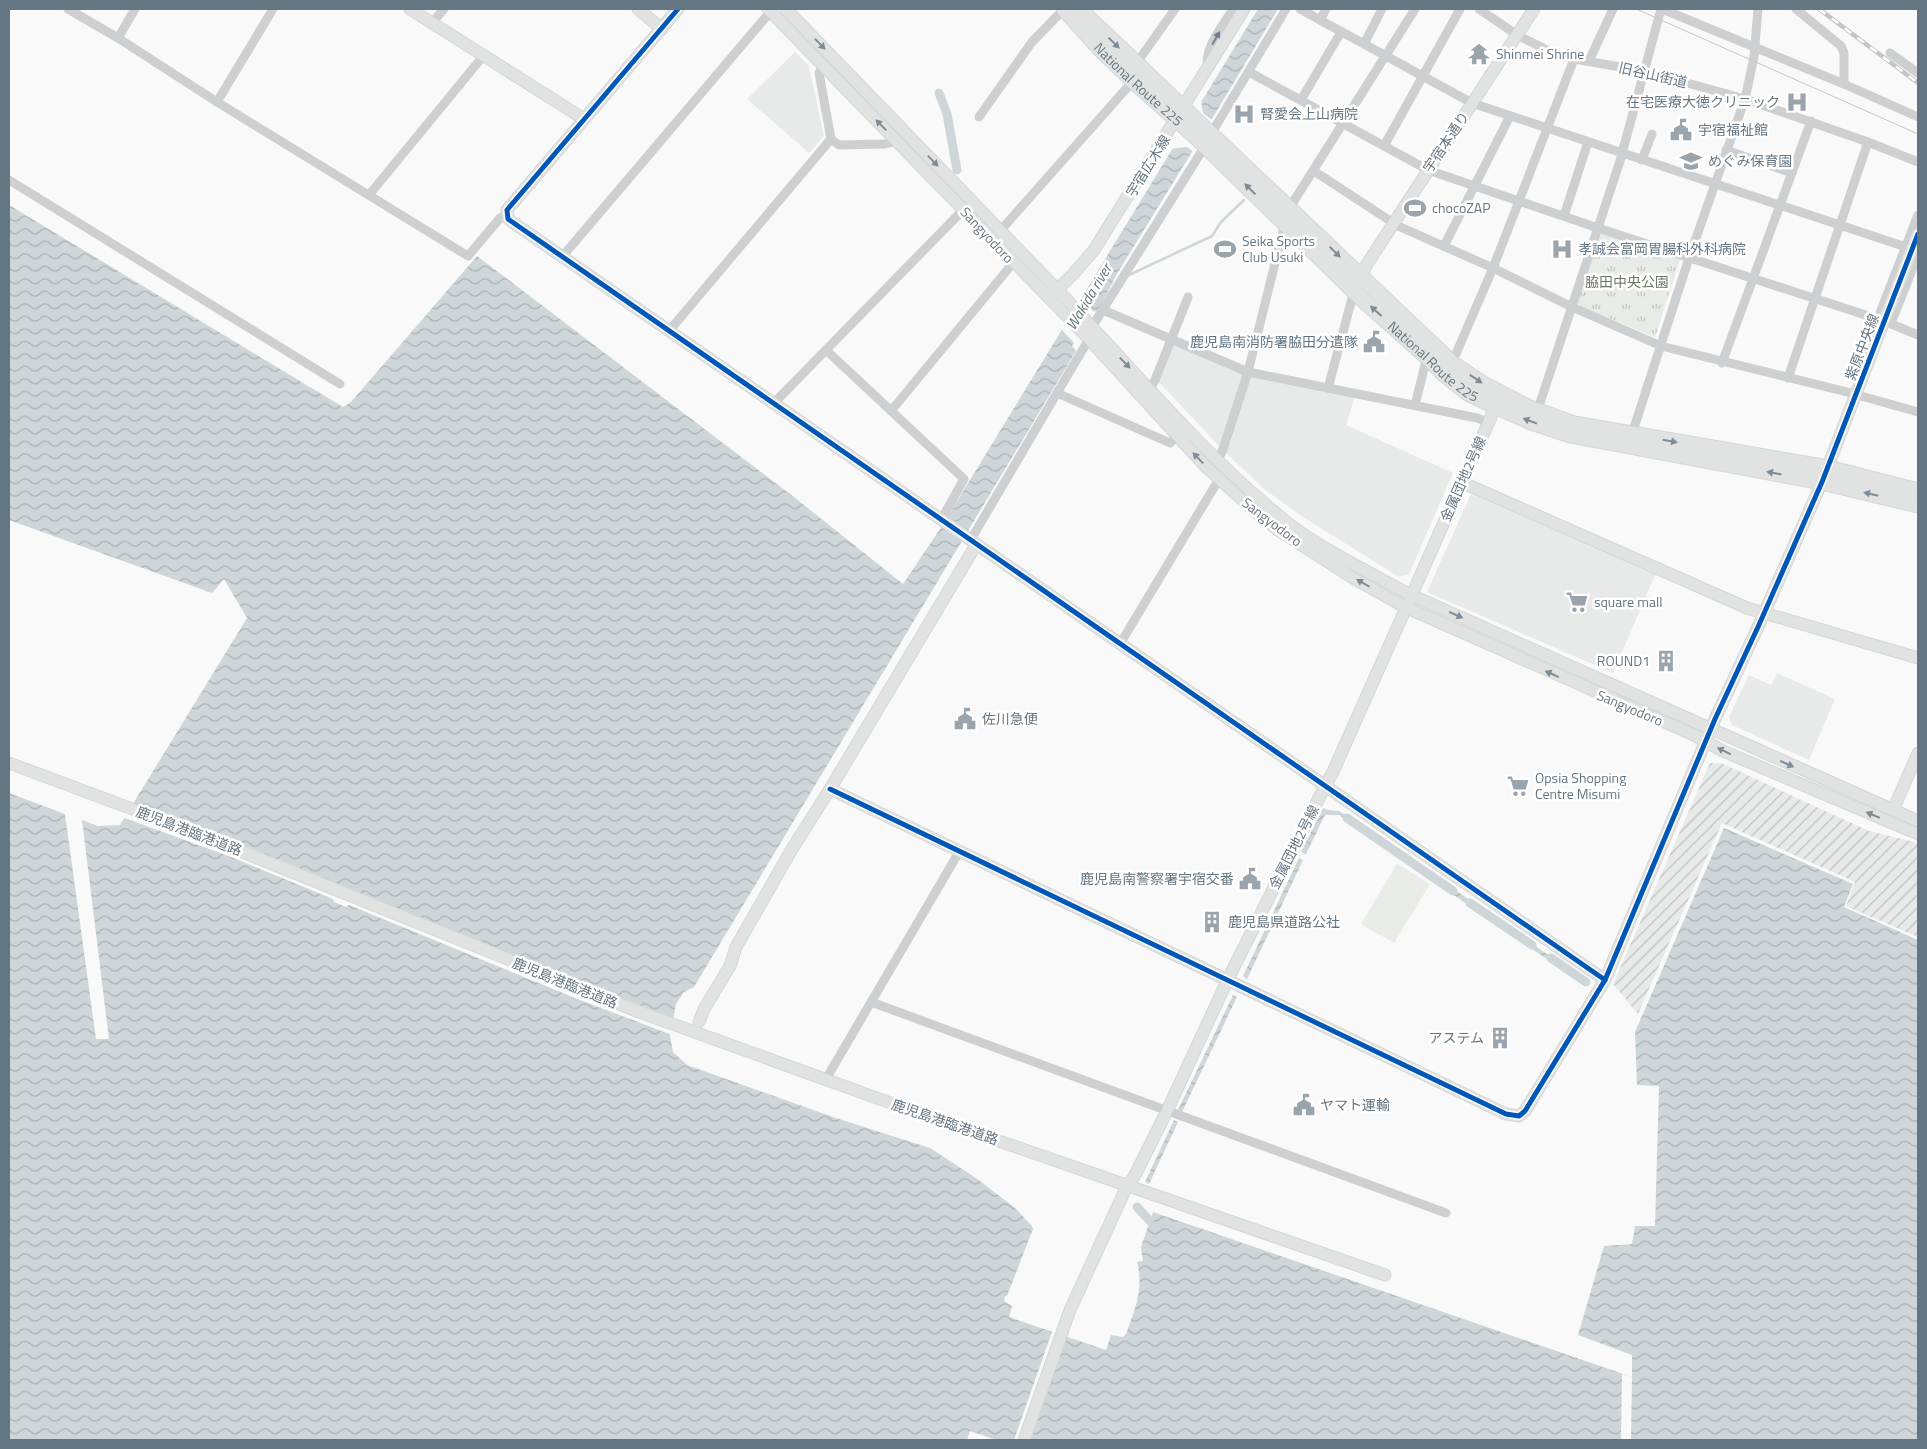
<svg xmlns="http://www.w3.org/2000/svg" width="1927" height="1449" viewBox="0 0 1927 1449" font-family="'Titillium Web','Noto Sans JP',sans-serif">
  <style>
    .built { fill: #e8e9e9 }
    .industrial { fill: url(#industrial-furrows) }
    .grass { fill: url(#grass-tufts) }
    .garden { fill: #e8ebe6 }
    .water { fill: url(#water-waves) }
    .pier { fill: #f9f9f9 }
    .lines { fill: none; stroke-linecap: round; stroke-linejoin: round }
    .stream { stroke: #ced6d9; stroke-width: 2.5 }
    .canal { stroke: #ced6d9; stroke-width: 9 }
    .secondary-casing { stroke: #d5d6d7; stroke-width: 13 }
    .highway-casing { stroke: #d5d6d6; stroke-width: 17 }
    .street { stroke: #cecfd0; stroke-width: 9 }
    .secondary { stroke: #e1e2e2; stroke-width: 11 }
    .highway { stroke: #e1e2e2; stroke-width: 15 }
    .tram { stroke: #c3c5c6; stroke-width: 1 }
    .rail-casing { stroke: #c3c5c6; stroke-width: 4.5 }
    .rail { stroke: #fff; stroke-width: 2.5; stroke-dasharray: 8; stroke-linecap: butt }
    .secondary-bridge-casing { stroke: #d5d6d7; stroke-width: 13; stroke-linecap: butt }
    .secondary-bridge { stroke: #e1e2e2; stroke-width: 11 }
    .cycleway-casing { stroke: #fff; stroke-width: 8 }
    .cycleway { stroke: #0057b8; stroke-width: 5 }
    .oneway { fill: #707f8b }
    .oneway2 { fill: #7e8c96 }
    .labels { text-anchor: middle; stroke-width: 5; stroke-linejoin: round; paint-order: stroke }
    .poi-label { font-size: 14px; fill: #657683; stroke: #fff; text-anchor: start }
    .street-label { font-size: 14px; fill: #657683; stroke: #fff }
    .park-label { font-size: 14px; fill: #687a64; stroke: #fff }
    .water-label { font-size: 15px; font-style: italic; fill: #60757c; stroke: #fff }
  </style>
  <defs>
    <pattern id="industrial-furrows" width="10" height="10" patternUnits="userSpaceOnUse" patternTransform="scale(1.25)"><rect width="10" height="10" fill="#e8e9e9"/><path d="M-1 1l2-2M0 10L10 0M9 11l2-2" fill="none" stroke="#c0c1c2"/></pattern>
    <pattern id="grass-tufts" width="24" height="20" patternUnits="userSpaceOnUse" patternTransform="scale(1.25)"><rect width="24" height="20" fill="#e8ebe6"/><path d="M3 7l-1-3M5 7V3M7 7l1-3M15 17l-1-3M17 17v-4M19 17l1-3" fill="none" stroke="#c0c3c0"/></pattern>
    <pattern id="water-waves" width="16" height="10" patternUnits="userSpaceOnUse" patternTransform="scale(1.25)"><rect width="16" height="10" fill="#ced6d9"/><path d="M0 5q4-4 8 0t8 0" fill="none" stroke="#abb2b5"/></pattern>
  </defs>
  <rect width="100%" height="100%" fill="#f9f9f9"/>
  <g class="built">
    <path d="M795,52L809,66L824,136L809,153L747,99Z"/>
    <path d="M1173,343L1245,373L1220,447L1157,380Z"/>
    <path d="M1250,375L1355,397L1346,425L1453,473L1409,574L1399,577L1303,517L1264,489L1224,451Z"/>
    <path d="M1471,494L1656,573L1613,673L1427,592Z"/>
    <path d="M1777,673L1835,699L1809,760L1732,725L1729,717L1749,675L1771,685Z"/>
  </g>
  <path class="industrial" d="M1710,763H1721L1869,831L1918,843V937L1846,906L1855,882L1722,823L1638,1014L1613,984Z"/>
  <path class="grass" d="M1604,233L1681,257L1655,337L1579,306L1578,302L1599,236Z"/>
  <path class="garden" d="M1397,864L1430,884L1394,943L1361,924Z"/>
  <g class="water">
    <path d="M1258,9H1278L1192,152L1118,272L1098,311H1095L1072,346L1076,351L694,987L684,992L676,1004L670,1036L673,1052L687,1065L836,1118L930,1148L976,1178L1015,1208L1032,1226L1033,1229L1007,1296H1005L1004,1301L1012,1306L1009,1317L1106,1350L1111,1335L1123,1337L1126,1334C1135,1308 1144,1290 1137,1262L1143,1261L1141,1247L1153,1212L1632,1377V1355L1578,1335L1604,1246L1632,1244L1635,1226H1655L1659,1086L1637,1085L1635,1032L1724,828L1853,884L1844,907L1918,940V1440H996L970,1431L967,1440H9V793L65,814L96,1039H109L82,820L98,826L120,825L247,618L224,579L212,593L9,520V205L343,407L351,402L477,256L794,497L903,584L940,529Z"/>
    <path d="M1323,808L1328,810L1339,811L1357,823L1355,826L1339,815H1325L1306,854L1301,852Z"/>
    <path d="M1299,858L1303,860L1247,979L1243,976Z"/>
    <path d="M1445,883L1480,907L1477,911L1442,887Z"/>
    <path d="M1523,937L1561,964L1559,967L1520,941Z"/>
    <path d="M1233,995L1237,997L1182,1112L1178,1110Z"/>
    <path d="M1174,1120L1178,1122L1149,1184L1145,1182Z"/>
  </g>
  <g class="pier">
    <path d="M1201,100L1203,113L1214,121L1207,132L1194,152L1187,147L1170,149Z"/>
    <path d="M1080,297L1095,313L1075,344L1061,329Z"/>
    <path d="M131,803L255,850L539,966L675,1019L672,1035L580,1000L349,905L346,907L334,902L333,899L231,857L122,817Z"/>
    <path d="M1053,1329L1067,1334L1030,1440H1014Z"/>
    <path d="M1622,1374L1632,1377L1631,1440H1621Z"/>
  </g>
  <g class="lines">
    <path class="stream" d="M1129,275L1212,236L1221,222L1244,200"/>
    <g class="canal">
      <path d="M939,93L947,114L957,170"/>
      <path d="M1347,818L1453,891"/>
      <path d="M1470,903L1532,945"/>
      <path d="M1551,958L1586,982"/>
      <path d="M1137,1207L1150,1221"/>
    </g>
    <g class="secondary-casing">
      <g id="secondary">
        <path d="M410,9L584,119"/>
        <path d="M638,9L662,29"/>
        <path d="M678,9L507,210L508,219L1605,980"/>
        <path d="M768,9L1089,339L1206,467L1258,514L1278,530L1353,578L1405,607L1694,735L1723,751L1918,834"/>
        <path d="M786,9C879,105 973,202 1066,299C1138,375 1205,457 1288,523C1324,551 1371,573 1411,595L1918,821"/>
        <path d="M1358,282L1367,264L1534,9"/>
        <path d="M1052,295L1074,273L1094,250L1244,9"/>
        <path d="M1461,482L1747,608L1918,658"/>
        <path d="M9,763L183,828L639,1012L910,1110L1385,1275"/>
        <path d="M830,789L1506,1114L1519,1116L1525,1111L1605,980L1715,719L1758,627L1822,482L1884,321"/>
        <path d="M1893,810L1918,753"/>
        <path d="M699,1022L704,1009L730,966L736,947L792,849L830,789L976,545"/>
        <path d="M1024,1440L1070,1310L1127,1186L1135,1175L1167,1111L1228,979L1325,786L1332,774L1499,399"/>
      </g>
    </g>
    <g class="highway-casing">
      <g id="highway">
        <path id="s1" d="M1064,9L1103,52L1133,81L1195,136L1363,300L1427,357L1445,375L1468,393L1495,406L1531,422L1570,435L1822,482L1918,505"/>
        <path d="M1079,9L1452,363L1483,384L1530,408L1574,424L1828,468L1918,491"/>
      </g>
    </g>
    <g class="street">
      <path d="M68,9L118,38L217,102L468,256L500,218L507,215"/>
      <path d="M1300,9L1472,103L1918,251"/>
      <path d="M1479,9L1517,35L1555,54L1574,59L1644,71L1745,99L1868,142L1918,162"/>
      <path d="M1662,9L1844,84V53L1841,46L1796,9"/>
      <path d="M1320,20L1326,9"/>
      <path d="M432,23L444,9"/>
      <path d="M118,38L135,9"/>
      <path d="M1364,44L1382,9"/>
      <path d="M1890,53L1918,73"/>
      <path d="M1589,61L1613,9"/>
      <path d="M1136,64L1175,9"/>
      <path d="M823,66L819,73L831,139L839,145L885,144L897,141"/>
      <path d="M1208,69C1203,48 1223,26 1233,9"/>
      <path d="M1249,72L1428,170L1598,228L1884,321L1918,335"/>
      <path d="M1844,84L1918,117"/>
      <path d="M1301,100L1341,32"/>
      <path d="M217,102L273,9"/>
      <path d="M979,117L1032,42L1064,9"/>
      <path d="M1211,134L1286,9"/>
      <path d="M1384,146L1460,9"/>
      <path d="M1726,150L1792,173"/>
      <path d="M1642,160L1652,134"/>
      <path d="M1314,171L1398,226L1493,268L1572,307L1661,346L1847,392L1918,412"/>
      <path d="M9,180L340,384"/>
      <path d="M369,195L484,55"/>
      <path d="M1290,207L1415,9"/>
      <path d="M1564,216L1588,142"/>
      <path d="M1000,231L1133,81"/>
      <path d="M1444,246L1510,116"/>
      <path d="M562,257L765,18L772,12"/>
      <path d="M1103,310L1248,372L1477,418L1488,422"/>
      <path d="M1884,321L1880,313L1918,215"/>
      <path d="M1884,321L1893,318L1918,255"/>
      <path d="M1092,327L1205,146"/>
      <path d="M669,331L831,139"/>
      <path d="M826,350L964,479L941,520"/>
      <path d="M1452,363L1493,268L1574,59"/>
      <path d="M1722,363L1811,121"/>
      <path d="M1788,378L1868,142"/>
      <path d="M1328,388L1354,291"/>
      <path d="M1150,389L1155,380L1188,297"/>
      <path d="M1057,393L1089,339"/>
      <path d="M774,403L964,209"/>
      <path d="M1415,405L1427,357"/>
      <path d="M891,411L1013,263"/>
      <path d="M1537,412L1620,161L1661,9"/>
      <path d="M1632,434L1689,258L1745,99L1754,57L1758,9"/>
      <path d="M1217,461L1222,452L1248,372L1285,223"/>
      <path d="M970,541L1057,393L1170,443L1177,436"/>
      <path d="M1120,644L1219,479"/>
      <path d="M871,1002L1446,1213"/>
      <path d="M826,1079L959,852"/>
    </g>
    <use href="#secondary" class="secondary"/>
    <use href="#highway" class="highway"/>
    <path class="tram" d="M1636,9L1918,134"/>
    <g class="rail-casing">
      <path id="rail" d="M1819,9L1918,83"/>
    </g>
    <use href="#rail" class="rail"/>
    <g class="secondary-bridge-casing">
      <path id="secondary-bridge" d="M1884,321L1918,234"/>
    </g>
    <use href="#secondary-bridge" class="secondary-bridge"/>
    <g class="cycleway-casing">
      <g id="cycleway">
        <path d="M678,9L507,210L508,219L1605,980"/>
        <path d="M830,789L1506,1114L1519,1116L1525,1111L1605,980L1715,719L1758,627L1822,482L1918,234"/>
      </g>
    </g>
    <use href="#cycleway" class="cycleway"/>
  </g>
  <defs><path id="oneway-solid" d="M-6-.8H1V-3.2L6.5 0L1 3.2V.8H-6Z" transform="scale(1.25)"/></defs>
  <use class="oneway" href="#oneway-solid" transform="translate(1216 38) rotate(-61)"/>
  <g class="oneway2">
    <use href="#oneway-solid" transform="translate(1114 43) rotate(44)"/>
    <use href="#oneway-solid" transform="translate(820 44) rotate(46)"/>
    <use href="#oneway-solid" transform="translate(881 125) rotate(-134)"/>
    <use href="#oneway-solid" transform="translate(933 161) rotate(46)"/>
    <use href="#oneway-solid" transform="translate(1250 189) rotate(-136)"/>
    <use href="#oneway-solid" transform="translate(1335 252) rotate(45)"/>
    <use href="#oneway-solid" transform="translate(1376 311) rotate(-138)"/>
    <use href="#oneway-solid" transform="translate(1125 363) rotate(46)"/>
    <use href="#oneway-solid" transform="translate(1476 379) rotate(34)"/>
    <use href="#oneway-solid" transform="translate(1530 421) rotate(-159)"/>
    <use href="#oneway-solid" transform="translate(1670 441) rotate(10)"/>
    <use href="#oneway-solid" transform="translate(1198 458) rotate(-134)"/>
    <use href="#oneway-solid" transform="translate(1774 473) rotate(-169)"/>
    <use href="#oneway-solid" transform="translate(1871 494) rotate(-167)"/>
    <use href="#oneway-solid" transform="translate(1363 583) rotate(-150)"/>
    <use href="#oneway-solid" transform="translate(1456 615) rotate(24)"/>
    <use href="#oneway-solid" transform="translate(1552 674) rotate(-156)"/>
    <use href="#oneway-solid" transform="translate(1724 751) rotate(-154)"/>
    <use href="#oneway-solid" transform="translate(1787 764) rotate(24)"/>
    <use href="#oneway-solid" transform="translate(1873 815) rotate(-157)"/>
  </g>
  <defs>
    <g id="temple-bare" transform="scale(1.725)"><path d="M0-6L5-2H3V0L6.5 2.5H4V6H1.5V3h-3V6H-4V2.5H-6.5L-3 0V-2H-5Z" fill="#99a4ac" stroke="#fff" stroke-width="2.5" paint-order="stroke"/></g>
    <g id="hospital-bare" transform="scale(1.725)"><path d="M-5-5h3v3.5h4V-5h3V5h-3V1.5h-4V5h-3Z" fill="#99a4ac" stroke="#fff" stroke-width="2.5" paint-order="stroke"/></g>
    <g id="civic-bare" transform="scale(1.725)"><path d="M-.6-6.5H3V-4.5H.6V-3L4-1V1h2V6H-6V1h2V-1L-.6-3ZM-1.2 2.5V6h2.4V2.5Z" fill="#99a4ac" stroke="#fff" stroke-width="2.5" paint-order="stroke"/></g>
    <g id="school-bare" transform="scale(1.725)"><path d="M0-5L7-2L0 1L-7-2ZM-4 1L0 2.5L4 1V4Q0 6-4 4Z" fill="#99a4ac" stroke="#fff" stroke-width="2.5" paint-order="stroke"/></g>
    <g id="stadium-bare" transform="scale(1.725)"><path d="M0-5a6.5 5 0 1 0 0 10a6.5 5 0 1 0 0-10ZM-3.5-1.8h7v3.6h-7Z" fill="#99a4ac" stroke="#fff" stroke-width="2.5" paint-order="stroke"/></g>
    <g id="supermarket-bare" transform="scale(1.725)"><path d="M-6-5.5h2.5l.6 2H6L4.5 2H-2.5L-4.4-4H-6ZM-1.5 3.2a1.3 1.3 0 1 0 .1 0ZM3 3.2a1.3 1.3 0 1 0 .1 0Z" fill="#99a4ac" stroke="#fff" stroke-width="2.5" paint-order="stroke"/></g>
    <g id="building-bare" transform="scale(1.725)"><path d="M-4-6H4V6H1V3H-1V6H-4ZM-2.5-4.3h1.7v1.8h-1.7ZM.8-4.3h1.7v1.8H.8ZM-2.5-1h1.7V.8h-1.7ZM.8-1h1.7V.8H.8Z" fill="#99a4ac" stroke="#fff" stroke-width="2.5" paint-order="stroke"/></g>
  </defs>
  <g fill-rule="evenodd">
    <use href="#temple-bare" x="1479" y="54"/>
    <use href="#hospital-bare" x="1797" y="102"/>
    <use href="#hospital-bare" x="1244" y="114"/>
    <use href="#civic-bare" x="1681" y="130"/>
    <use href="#school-bare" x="1691" y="161"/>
    <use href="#stadium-bare" x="1415" y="208"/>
    <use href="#stadium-bare" x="1225" y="249"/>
    <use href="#hospital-bare" x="1562" y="249"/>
    <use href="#civic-bare" x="1374" y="342"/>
    <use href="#supermarket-bare" x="1577" y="602"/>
    <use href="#building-bare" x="1666" y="661"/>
    <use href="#civic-bare" x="965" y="719"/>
    <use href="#supermarket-bare" x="1518" y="786"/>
    <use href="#civic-bare" x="1250" y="879"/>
    <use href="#building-bare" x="1212" y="922"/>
    <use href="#building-bare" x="1500" y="1038"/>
    <use href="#civic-bare" x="1304" y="1105"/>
  </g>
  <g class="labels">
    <g class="poi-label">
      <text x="1496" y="59">Shinmei Shrine</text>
      <text x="1780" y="107" text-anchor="end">在宅医療大徳クリニック</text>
      <text x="1260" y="119">腎愛会上山病院</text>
      <text x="1698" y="135">宇宿福祉館</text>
      <text x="1708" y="166">めぐみ保育園</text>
      <text x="1432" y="213">chocoZAP</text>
      <text x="1242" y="246">Seika Sports<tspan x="1242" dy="16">Club Usuki</tspan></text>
      <text x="1578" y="254">孝誠会富岡胃腸科外科病院</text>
      <text x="1358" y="347" text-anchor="end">鹿児島南消防署脇田分遣隊</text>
      <text x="1594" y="607">square mall</text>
      <text x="1650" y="666" text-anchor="end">ROUND1</text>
      <text x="982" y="724">佐川急便</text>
      <text x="1535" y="783">Opsia Shopping<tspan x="1535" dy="16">Centre Misumi</tspan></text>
      <text x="1234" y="884" text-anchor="end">鹿児島南警察署宇宿交番</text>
      <text x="1228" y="927">鹿児島県道路公社</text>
      <text x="1484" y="1043" text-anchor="end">アステム</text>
      <text x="1320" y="1110">ヤマト運輸</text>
    </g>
    <g class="street-label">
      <text transform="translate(1653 75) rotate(13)" y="5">旧谷山街道</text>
      <text dy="5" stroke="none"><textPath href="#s1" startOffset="106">National Route 225</textPath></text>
      <text transform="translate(1446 142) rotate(-56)" y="5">宇宿本通り</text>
      <text transform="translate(1148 166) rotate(-58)" y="5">宇宿広木線</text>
      <text transform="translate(987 235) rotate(47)" y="5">Sangyodoro</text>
      <text transform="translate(1862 347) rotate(-69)" y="5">紫原中央線</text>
      <text dy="5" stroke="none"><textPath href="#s1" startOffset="511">National Route 225</textPath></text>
      <text transform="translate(1463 479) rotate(-66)" y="5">金属団地2号線</text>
      <text transform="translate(1272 522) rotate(37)" y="5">Sangyodoro</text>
      <text transform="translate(1630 708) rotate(23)" y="5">Sangyodoro</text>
      <text transform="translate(189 831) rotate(21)" y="5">鹿児島港臨港道路</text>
      <text transform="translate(1294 847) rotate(-63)" y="5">金属団地2号線</text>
      <text transform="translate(565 983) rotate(22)" y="5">鹿児島港臨港道路</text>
      <text transform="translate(945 1122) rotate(19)" y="5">鹿児島港臨港道路</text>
    </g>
    <g class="park-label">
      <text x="1627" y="287">脇田中央公園</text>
    </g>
    <g class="water-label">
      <text transform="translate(1089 297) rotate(-59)" y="5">Wakida river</text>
    </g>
  </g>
  <rect width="1927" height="1449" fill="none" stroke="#657683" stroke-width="20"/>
</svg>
